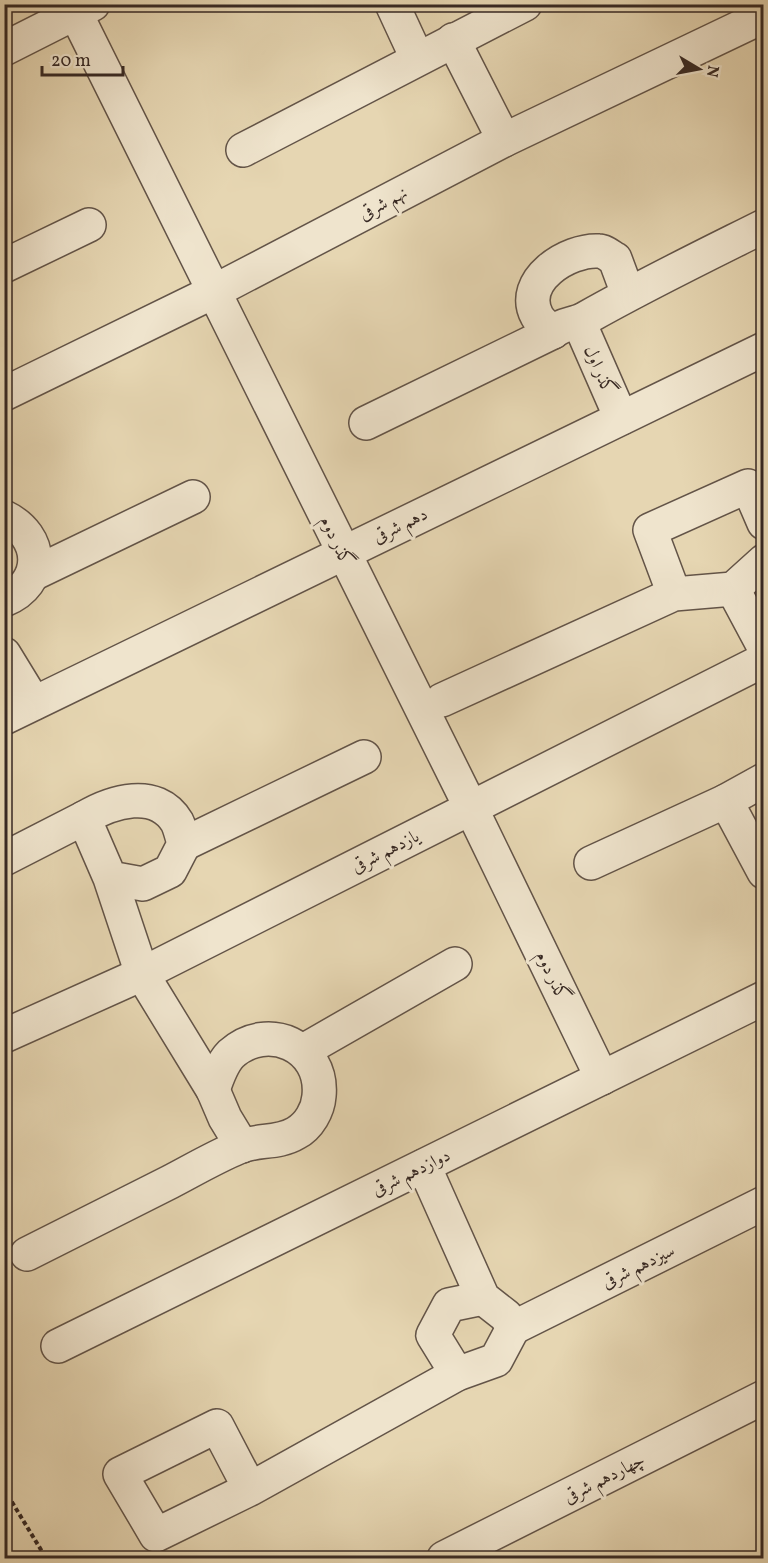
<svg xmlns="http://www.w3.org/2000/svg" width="768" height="1563" viewBox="0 0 768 1563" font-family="Vollkorn,Amiri,serif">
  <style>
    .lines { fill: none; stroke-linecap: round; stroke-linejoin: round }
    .minor-casing { stroke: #635448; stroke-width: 36 }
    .path { stroke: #372924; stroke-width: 4; stroke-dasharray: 4.5 3; stroke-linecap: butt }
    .minor { stroke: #efe4cd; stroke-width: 33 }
    .labels { text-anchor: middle; stroke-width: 6; stroke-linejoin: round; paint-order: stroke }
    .street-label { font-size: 18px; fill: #372924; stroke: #efe4cd }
  </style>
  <rect width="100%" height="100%" fill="#e6d6b2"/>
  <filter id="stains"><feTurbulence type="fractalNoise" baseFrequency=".00333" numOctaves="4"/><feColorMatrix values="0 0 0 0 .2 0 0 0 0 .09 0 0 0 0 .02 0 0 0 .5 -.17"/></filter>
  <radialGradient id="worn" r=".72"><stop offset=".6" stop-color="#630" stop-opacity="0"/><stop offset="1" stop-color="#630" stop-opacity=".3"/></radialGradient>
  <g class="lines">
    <g class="minor-casing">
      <g id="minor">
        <path d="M71,4L471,808L602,1078"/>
        <path d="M392,4L417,58"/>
        <path d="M453,40L504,140"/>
        <path d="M4,49L93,4"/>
        <path d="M243,150L525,4"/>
        <path d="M4,266L89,225"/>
        <path d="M579,322L621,418"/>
        <path d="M553,332C548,328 540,322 537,316C518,281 568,249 599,251C604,251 610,256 615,259L628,294"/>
        <path d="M4,394L213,292L504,140L764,16"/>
        <path d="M366,423L553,332C563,323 575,325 586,318C644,285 704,256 764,226"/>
        <path d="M4,517C44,536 46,583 4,600"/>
        <path d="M33,574L193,497"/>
        <path d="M733,589L764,647"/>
        <path d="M674,594L650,530L748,486L764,523"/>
        <path d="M4,654L34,703"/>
        <path d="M442,700L674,594L733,589L764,561"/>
        <path d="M4,718L764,349"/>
        <path d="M764,780L726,801L764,872"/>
        <path d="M184,844L364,757"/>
        <path d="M4,859L84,818"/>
        <path d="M591,863L726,801"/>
        <path d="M110,878L143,884L170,871L184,844C182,837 180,828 177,822C156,787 111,802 84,818L110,878L142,974L213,1090L225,1118L242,1146"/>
        <path d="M4,1036L142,974L764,660"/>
        <path d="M303,1051L455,964"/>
        <path d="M424,1166L483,1298L506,1316L513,1328"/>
        <path d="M27,1254C74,1230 122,1206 170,1182C193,1170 215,1157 239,1147C257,1139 278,1144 296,1133C309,1126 318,1110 319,1096C324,1046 267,1021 231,1054C222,1063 217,1078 213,1090"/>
        <path d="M513,1328L764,1203"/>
        <path d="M58,1346L764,998"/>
        <path d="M457,1374L433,1335L449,1305L483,1298"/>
        <path d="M250,1489L217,1426L120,1474L156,1535L250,1489L457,1374L496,1360L513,1328"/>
        <path d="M444,1558L764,1397"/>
      </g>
    </g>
    <path class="path" d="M4,1489L46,1558"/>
    <use href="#minor" class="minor"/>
  </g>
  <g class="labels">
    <g class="street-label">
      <text transform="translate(383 203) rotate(-28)" y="6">نهم شرقی</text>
      <text transform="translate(600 370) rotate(66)" y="6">گذر اول</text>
      <text transform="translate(400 525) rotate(-26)" y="6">دهم شرقی</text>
      <text transform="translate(337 541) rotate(64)" y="6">گذر دوم</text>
      <text transform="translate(385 851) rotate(-27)" y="6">یازدهم شرقی</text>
      <text transform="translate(553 976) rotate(64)" y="6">گذر دوم</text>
      <text transform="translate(411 1172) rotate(-26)" y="6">دوازدهم شرقی</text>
      <text transform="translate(638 1266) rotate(-26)" y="6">سیزدهم شرقی</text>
      <text transform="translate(604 1478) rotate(-27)" y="6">چهاردهم شرقی</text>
    </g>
  </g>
  <rect width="768" height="1563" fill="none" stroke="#e6d6b2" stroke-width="24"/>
  <rect x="6" y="6" width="756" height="1551" fill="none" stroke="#372924" stroke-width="3"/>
  <rect x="12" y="12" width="744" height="1539" fill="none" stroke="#372924" stroke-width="1.5"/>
  <g transform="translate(699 69) rotate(100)" stroke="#efe4cd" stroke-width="4.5" paint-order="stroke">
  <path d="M0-4.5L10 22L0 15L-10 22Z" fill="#372924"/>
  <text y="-9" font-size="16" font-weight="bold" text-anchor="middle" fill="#372924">N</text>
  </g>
  <path d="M42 66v9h81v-9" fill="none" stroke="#372924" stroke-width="3"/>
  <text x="51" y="66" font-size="18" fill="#372924" stroke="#efe4cd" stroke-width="4.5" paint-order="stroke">20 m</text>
  <rect width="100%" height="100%" filter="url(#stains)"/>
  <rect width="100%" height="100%" fill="url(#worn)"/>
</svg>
